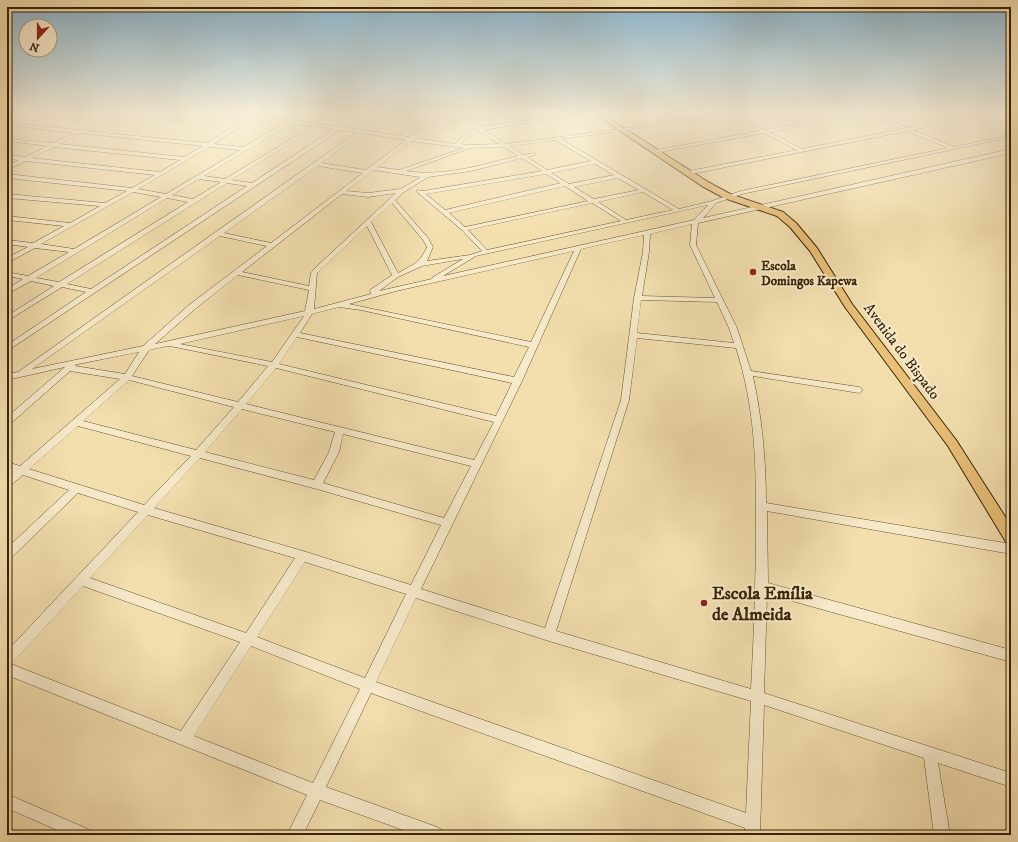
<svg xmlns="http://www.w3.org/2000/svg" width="1018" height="842" viewBox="0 0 1018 842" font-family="'IM FELL DW Pica',serif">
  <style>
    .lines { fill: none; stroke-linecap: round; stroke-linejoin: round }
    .minor-casing { stroke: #655230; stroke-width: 1 }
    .major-casing { stroke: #362306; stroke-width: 2 }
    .minor { fill: #f7eaca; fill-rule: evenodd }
    .major { fill: #eac077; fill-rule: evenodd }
    .poi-dot { fill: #8f2418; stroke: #f7eaca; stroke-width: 1.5 }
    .labels { text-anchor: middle; stroke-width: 4; stroke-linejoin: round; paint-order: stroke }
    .far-poi-label { font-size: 13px; font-weight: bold; fill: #362306; stroke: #f7eaca; text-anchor: start }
    .street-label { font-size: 15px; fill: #362306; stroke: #f7eaca }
    .near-poi-label { font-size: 18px; font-weight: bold; fill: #362306; stroke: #f7eaca; text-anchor: start }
  </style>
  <rect width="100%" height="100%" fill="#f3dfae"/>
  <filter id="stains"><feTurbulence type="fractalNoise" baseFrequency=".005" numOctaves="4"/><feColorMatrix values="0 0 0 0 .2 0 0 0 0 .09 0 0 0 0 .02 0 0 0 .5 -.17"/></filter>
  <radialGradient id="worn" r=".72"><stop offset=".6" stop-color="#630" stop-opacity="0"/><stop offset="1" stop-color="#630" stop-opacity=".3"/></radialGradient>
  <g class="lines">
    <g class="minor-casing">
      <g id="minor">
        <path d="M49,112H64L108,117L117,112H123L86,131L207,143L258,112H263L213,144L244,147L301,112H306L295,120L409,137L450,112H459L461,114L484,112L463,116L480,127L584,112H595L483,130L507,144L621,129L719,112H730L765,130L863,112H873L872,113L908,128L989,112H998L913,130L954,147L1011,135V137L742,194L716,203L703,218L1011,149V153L698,223L696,245L737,328L751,371L859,387L863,390L859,393L753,376C762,419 766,460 766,503L1011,544V554L767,511L768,583L1011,650V662L767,594L764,693L1011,773V787L938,763L950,835H934L924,758L764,705L760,835H744L745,828L371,693L326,787L437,827L442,830L445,835H417L320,800L303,835H287L307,795L7,675V651L138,512L78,493L11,558L7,560V548L69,490L23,475L10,486L7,487V477L13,472L7,470V462L20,466L120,379L70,371L10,424L7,425V417L65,367L7,380V374L18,372L357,132L340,130L7,351V345L86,292L62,287L7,321V316L54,286L31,281L7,294V289L23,279L7,276V272L28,276L69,252L35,248L7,263V258L28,247L7,244V240L33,243L64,226L7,220V216L70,223L100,206L7,198V194L105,203L127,191L7,178V174L132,188L155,175L26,161L7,170V166L19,160L7,159V155L25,157L48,146L7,141V139L53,143L75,133L7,125V123L80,130L103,119ZM454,113L476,129L463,136L455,144L415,138ZM726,113L760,131L651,151L654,153L764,133L797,150L684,172L683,173L686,175L907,131L948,148L741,191L712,201L679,209L561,139L621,131ZM866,114L902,129L802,149L769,132ZM292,123L313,126L225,179L204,176ZM318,126L334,129L252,183L231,180ZM479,131L500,144L469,145L460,144L467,138ZM81,133L203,146L184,157L59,144ZM362,133L406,140L366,170L321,163ZM555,140L591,161L547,170L527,157L535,155V153L523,155L510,146ZM411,141L464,148L399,170L377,167ZM54,147L180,160L160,172L31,158ZM209,147L240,150L166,194L138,189ZM504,147L518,156C481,165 444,177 406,171L470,148ZM522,158L542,171L423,191L417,190V192L462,230L482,251L470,255L427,261L433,247L428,238L395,200L404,192L428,177L471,171ZM595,164L614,175L569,184L551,173ZM318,166L363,173L271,243L224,233ZM374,170L420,177H421L401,189L368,193L346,191ZM546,174L561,183L445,210L426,194ZM618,178L639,190L594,199L574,187ZM199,179L221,182L193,199L172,195ZM227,183L247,186L91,289L67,284ZM565,186L588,201L465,227L449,213ZM133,192L161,197L74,249L41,244ZM643,192L673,210L626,220L598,202ZM396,193L315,268L311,273L309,286L242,272L342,194L368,197ZM167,198L188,202L59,282L36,278ZM392,203L423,240L427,247C419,264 414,264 398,273L371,222ZM592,203L621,221L487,250L468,230ZM708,205L694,220L443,276L476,256ZM692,224L690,245L715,298L642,296L649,252L650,234ZM367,226L392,275L370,290L371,294L314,309L317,273ZM644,235L643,252L634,298L621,400L545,628L421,589L522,381L581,249ZM220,236L267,246L189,305L143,346L32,369ZM574,251L531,342L349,304L396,291ZM463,259L433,277L432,279L379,291L398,277L422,266ZM238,275L309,290L305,311L155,344L195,309ZM641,300L717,302L729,328L734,343L637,333ZM339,307L361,310L529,347L514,377L300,333L312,314ZM304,316L272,362L180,344ZM297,337L512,383L496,416L279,364ZM637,338L736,348C755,407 756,461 756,522C756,578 754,633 751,689L556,631L629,400ZM168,346H170L268,366L238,402L132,376L149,350ZM139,352L125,374L75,366L76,364H78ZM276,368L494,422L474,460L246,404ZM129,380L234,407L196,450L83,421ZM242,409L335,432L329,452L314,480L205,452ZM78,426L191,456L144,505L29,469ZM343,434L471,466L444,518L323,483L339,452ZM200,458L317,489L441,525L411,585L303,551L154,508ZM148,515L295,558L246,633L90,578ZM305,562L406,594L365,678L257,637ZM83,586L240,642L181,731L11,664ZM416,598L549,641L751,701L746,813L376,682ZM251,646L360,689L313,783L194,736Z"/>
        <path d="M1007,112H1011V114Z"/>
        <path d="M7,794L90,830L93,835H68L7,808Z"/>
      </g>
    </g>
    <g class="major-casing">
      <path id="major" d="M592,112H599L708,182L730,194L783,212L796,223L817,248L852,304L956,440L1011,526V544L1006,542L948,446L845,307L810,251L790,227L777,216L724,198L702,186Z"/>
    </g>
    <use href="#minor" class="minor"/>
    <use href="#major" class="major"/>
  </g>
  <linearGradient id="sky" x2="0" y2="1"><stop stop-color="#8ab7d2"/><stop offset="0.49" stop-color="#faf1db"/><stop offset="1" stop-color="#faf1db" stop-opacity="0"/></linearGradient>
  <rect width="1018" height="230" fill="url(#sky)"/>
  <g class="poi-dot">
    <circle cx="753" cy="272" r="4"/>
    <circle cx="704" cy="603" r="4"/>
  </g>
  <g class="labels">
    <g class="far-poi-label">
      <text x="761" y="270">Escola<tspan x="761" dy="15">Domingos Kapewa</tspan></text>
    </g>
    <g class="street-label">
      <text transform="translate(902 351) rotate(53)" y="5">Avenida do Bispado</text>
    </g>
    <g class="near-poi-label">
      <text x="712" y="599">Escola Emília<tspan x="712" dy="21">de Almeida</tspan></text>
    </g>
  </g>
  <rect width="1018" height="842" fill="none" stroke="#f3dfae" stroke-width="24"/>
  <rect x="8" y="8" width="1002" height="826" fill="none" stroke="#362306" stroke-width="2"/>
  <rect x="12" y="12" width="994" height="818" fill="none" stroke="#362306"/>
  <g transform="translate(38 38) rotate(201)"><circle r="19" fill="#f7eaca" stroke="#aa9a7c"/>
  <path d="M0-3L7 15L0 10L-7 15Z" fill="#8f2418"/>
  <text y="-6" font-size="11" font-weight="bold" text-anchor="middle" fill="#362306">N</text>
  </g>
  <rect width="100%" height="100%" filter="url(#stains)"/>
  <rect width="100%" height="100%" fill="url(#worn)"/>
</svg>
